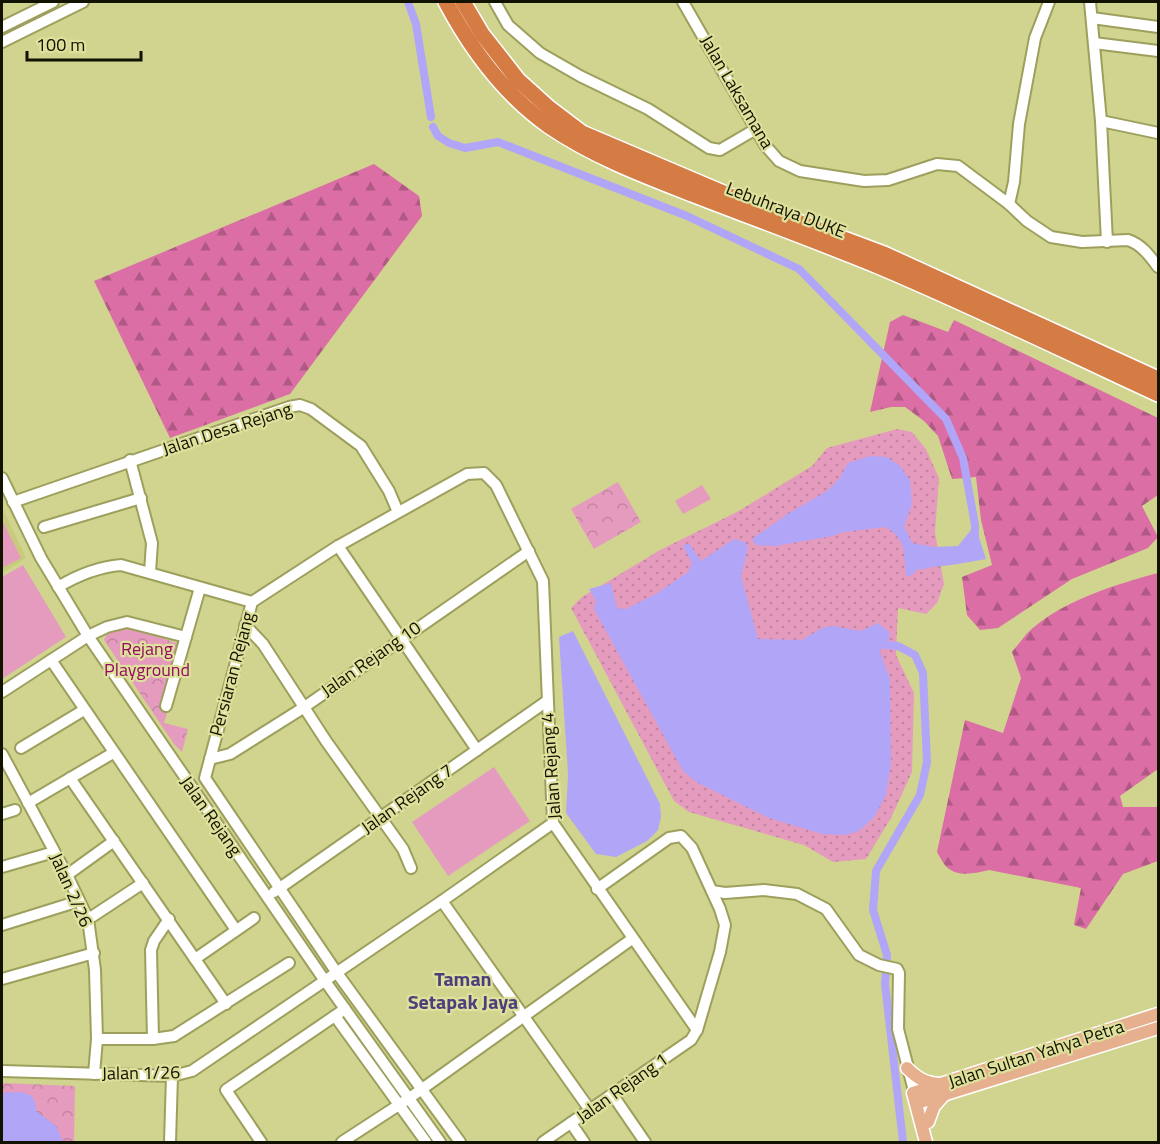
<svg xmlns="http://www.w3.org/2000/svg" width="1160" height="1144" viewBox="0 0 1160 1144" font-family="'Titillium Web',sans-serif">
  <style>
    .built { fill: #c8ca7e }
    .grass { fill: url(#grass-dots) }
    .forest { fill: url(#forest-firs) }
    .park { fill: url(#park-crowns) }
    .pitch { fill: #e59bbe }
    .water { fill: #b1a5f8 }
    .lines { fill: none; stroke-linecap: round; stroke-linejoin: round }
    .canal { stroke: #b1a5f8; stroke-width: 8 }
    .minor-casing { stroke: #9d9f5c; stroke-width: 14 }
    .major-casing { stroke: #fff; stroke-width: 15 }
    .highway-casing { stroke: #fff; stroke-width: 18 }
    .minor { stroke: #fff; stroke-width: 10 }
    .major { stroke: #e6b08f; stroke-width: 12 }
    .highway { stroke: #d57b44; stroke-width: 15 }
    .labels { text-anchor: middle; stroke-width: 4.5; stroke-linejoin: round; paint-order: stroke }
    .street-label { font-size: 18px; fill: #121200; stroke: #dee19c }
    .park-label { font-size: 18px; fill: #940b61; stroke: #dee19c }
    .neighbourhood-label { font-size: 20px; font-weight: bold; fill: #4b3f7c; stroke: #dee19c }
  </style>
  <defs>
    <pattern id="grass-dots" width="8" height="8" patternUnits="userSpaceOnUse" patternTransform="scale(1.5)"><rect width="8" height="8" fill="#e59bbe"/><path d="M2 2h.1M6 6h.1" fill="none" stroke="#c384a2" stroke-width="1.8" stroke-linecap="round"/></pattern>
    <pattern id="forest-firs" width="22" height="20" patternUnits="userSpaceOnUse" patternTransform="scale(1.5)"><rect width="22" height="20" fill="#db6ea5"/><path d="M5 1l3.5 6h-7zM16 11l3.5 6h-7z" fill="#b05984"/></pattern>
    <pattern id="park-crowns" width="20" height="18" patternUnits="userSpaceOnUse" patternTransform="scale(1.5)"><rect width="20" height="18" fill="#e59bbe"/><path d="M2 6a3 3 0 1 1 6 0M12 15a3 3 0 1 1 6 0" fill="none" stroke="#c384a2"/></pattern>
  </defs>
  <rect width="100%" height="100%" fill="#d1d48f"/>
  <path class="built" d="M2,507L26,558L2,573Z"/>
  <path class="grass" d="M897,429L912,432L926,449L939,478L935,532L944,584L937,603L926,614L898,608L896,655L914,693L912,772L891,818L866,859L833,862L804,845L689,812L674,801L571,608L582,597L660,550L737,512L812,466L827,448Z"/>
  <g class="forest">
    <path d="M374,164L419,196L422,216L290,394L170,438L94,281Z"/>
    <path d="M903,315L948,332L954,320L1158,418V495L1142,506L1158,537L1148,548L1072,579L998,628L980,630L967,615L962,577L992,565L981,520L976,477L952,479L938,436L924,421L905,407H891L870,412L890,322Z"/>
    <path d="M1158,573V769L1120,796L1123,807H1158V861L1123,874L1086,929L1074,925L1081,888L989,870C977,873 960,877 949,869C944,866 940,857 937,852L965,720L1003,733L1021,678L1012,652C1019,644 1026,633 1034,627C1068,599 1117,584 1158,573Z"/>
  </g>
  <g class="park">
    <path d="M618,482L641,522L594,549L571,509Z"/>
    <path d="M126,627L147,632L178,644L160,708L167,714L164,723L188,729L182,752L174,744L104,640L108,631Z"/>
    <path d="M2,1083L75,1086L74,1142H2Z"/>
  </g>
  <g class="pitch">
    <path d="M702,485L711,499L683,514L675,501Z"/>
    <path d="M2,520L21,558L2,568Z"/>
    <path d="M23,565L66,637L2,679V577Z"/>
    <path d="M494,767L530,821L448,876L412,822Z"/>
  </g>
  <g class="water">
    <path d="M870,456L887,457L899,465L910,480L912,504L904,526L912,543L934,547L958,546L975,525L986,559C968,562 950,566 932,567C927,568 924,570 918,569L910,576H907C901,550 910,544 886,527L843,532L833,536L775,546L756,545L752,539L789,513L827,491L840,478L848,463Z"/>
    <path d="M734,539L745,542L748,548L741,576L758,639L802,640L822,628L833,626L861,631L878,623L890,633L887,648L879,649L890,679L891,764L886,795L874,817L859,831L846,835L822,834L769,818L698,783L683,771L594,609L596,601L589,589L611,583L617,608L626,609L656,594L688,572L692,563L683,546L689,543L701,561Z"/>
    <path d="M573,631L660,804L661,817L658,830L647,841L616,857L596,854L566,813L568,774L559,637Z"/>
    <path d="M2,1092C20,1093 36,1088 36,1111L56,1126L63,1142H2Z"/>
  </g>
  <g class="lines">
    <g class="canal">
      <path d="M408,2L416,24L431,117"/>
      <path d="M433,127L438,136L449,143L465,148L498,142L687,216L799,269L946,419L963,458L975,525V536"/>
      <path d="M878,644L898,646L915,655L923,673L927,762L920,795L876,871L873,910L887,955L885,984L903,1142"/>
    </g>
    <g class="minor-casing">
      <g id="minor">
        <path d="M495,2L508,25L540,53L580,76L648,109L709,148L720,150L756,129"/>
        <path d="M683,2L765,145L779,161L800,171L864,181L888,180L937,164L958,166L1009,204L1027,221L1051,237L1082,242L1128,240C1141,244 1150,256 1158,267"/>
        <path d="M1090,2L1101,121L1107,242"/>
        <path d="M1092,18L1158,27"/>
        <path d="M2,27L53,2"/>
        <path d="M2,42L83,2"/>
        <path d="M1094,43L1158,51"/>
        <path d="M1101,121L1158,133"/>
        <path d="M1009,204L1014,182L1019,124L1035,38L1049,2"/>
        <path d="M130,460L152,543L150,572"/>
        <path d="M2,478L41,558L88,636L325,981L440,1142"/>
        <path d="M13,502L289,407L300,405L311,409L361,446L389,491L398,512"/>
        <path d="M44,527L141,498"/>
        <path d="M338,546L477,750"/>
        <path d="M58,587C78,575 97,567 121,565L252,602"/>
        <path d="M245,625L263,644L326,741L403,849L411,868"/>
        <path d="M51,660L236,930"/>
        <path d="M2,692L88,636L107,627L127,622L186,637"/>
        <path d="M166,706L200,588"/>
        <path d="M21,748L84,710"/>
        <path d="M2,754L67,875L88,919L95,970L97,1039L94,1074"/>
        <path d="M210,759L230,754L303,708L529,551"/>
        <path d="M70,778L226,1004"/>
        <path d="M28,803L113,753"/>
        <path d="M2,814L15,810"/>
        <path d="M2,867L54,852"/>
        <path d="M67,875L114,841"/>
        <path d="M712,891L725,893L764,890L797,894L826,909L859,955L879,965L897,969L899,973L898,1029L913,1087V1093"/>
        <path d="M274,892L547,701"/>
        <path d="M442,901L590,1110"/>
        <path d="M93,916L143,883"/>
        <path d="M2,925L79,901"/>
        <path d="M195,959L254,918"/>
        <path d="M2,979L94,953"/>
        <path d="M335,1016L426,1142"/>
        <path d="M97,1039H153L174,1036L289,963"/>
        <path d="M153,1039L151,950L154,941L169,919"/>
        <path d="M2,1071L172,1076L192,1071L442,901L553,823"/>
        <path d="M612,1094L645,1142"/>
        <path d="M571,1123L584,1142"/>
        <path d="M170,1142L172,1076"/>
        <path d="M261,1142L226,1090L345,1009"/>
        <path d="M342,1142L408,1099L632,939"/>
        <path d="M460,1142L337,973L205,778L252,602L338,546L467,474L484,473L496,485L543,581L553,823L697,1030"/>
        <path d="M543,1142L691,1040L697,1030L720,952L725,925L720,909L692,848L681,836L669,838L597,889"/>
      </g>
    </g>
    <g class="major-casing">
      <g id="major">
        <path d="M907,1068C917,1078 925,1083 939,1084"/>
        <path d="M917,1103L1158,1028"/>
        <path d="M928,1122L934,1106L944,1095"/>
        <path d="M926,1142L913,1093L1158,1014"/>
      </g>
    </g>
    <g class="highway-casing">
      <g id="highway">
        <path d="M446,2C471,49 505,95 549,126C593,156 643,175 692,194C754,218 817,241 878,266C973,306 1065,351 1158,394"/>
        <path d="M463,2L482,34L518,80L549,108L582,133L742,201L884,254L1158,379"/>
      </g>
    </g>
    <use href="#minor" class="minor"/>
    <use href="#major" class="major"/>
    <use href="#highway" class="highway"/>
  </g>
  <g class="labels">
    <g class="street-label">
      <text transform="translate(737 92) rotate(60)" y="6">Jalan Laksamana</text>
      <text transform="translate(786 210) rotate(21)" y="6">Lebuhraya DUKE</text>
      <text transform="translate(227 429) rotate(-18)" y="6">Jalan Desa Rejang</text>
      <text transform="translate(371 659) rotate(-35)" y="6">Jalan Rejang 10</text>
      <text transform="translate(232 674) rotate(-75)" y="6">Persiaran Rejang</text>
      <text transform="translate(551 766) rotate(-94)" y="6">Jalan Rejang 4</text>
      <text transform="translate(407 799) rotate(-35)" y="6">Jalan Rejang 7</text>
      <text transform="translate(211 816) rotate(55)" y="6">Jalan Rejang</text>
      <text transform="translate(71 890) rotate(66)" y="6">Jalan 2/26</text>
      <text transform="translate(1036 1054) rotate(-18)" y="6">Jalan Sultan Yahya Petra</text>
      <text transform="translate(141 1073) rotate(-1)" y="6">Jalan 1/26</text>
      <text transform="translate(622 1088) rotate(-35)" y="6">Jalan Rejang 1</text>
    </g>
    <g class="park-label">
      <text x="147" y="655">Rejang<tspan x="147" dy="21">Playground</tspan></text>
    </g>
    <g class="neighbourhood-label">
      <text x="463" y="986">Taman<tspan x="463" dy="23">Setapak Jaya</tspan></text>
    </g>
  </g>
  <rect width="1160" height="1144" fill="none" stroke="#121200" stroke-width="6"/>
  <path d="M27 51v9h114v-9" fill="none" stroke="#121200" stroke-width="3"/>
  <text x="36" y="51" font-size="18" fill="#121200" stroke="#dee19c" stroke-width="4.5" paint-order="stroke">100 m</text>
</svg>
